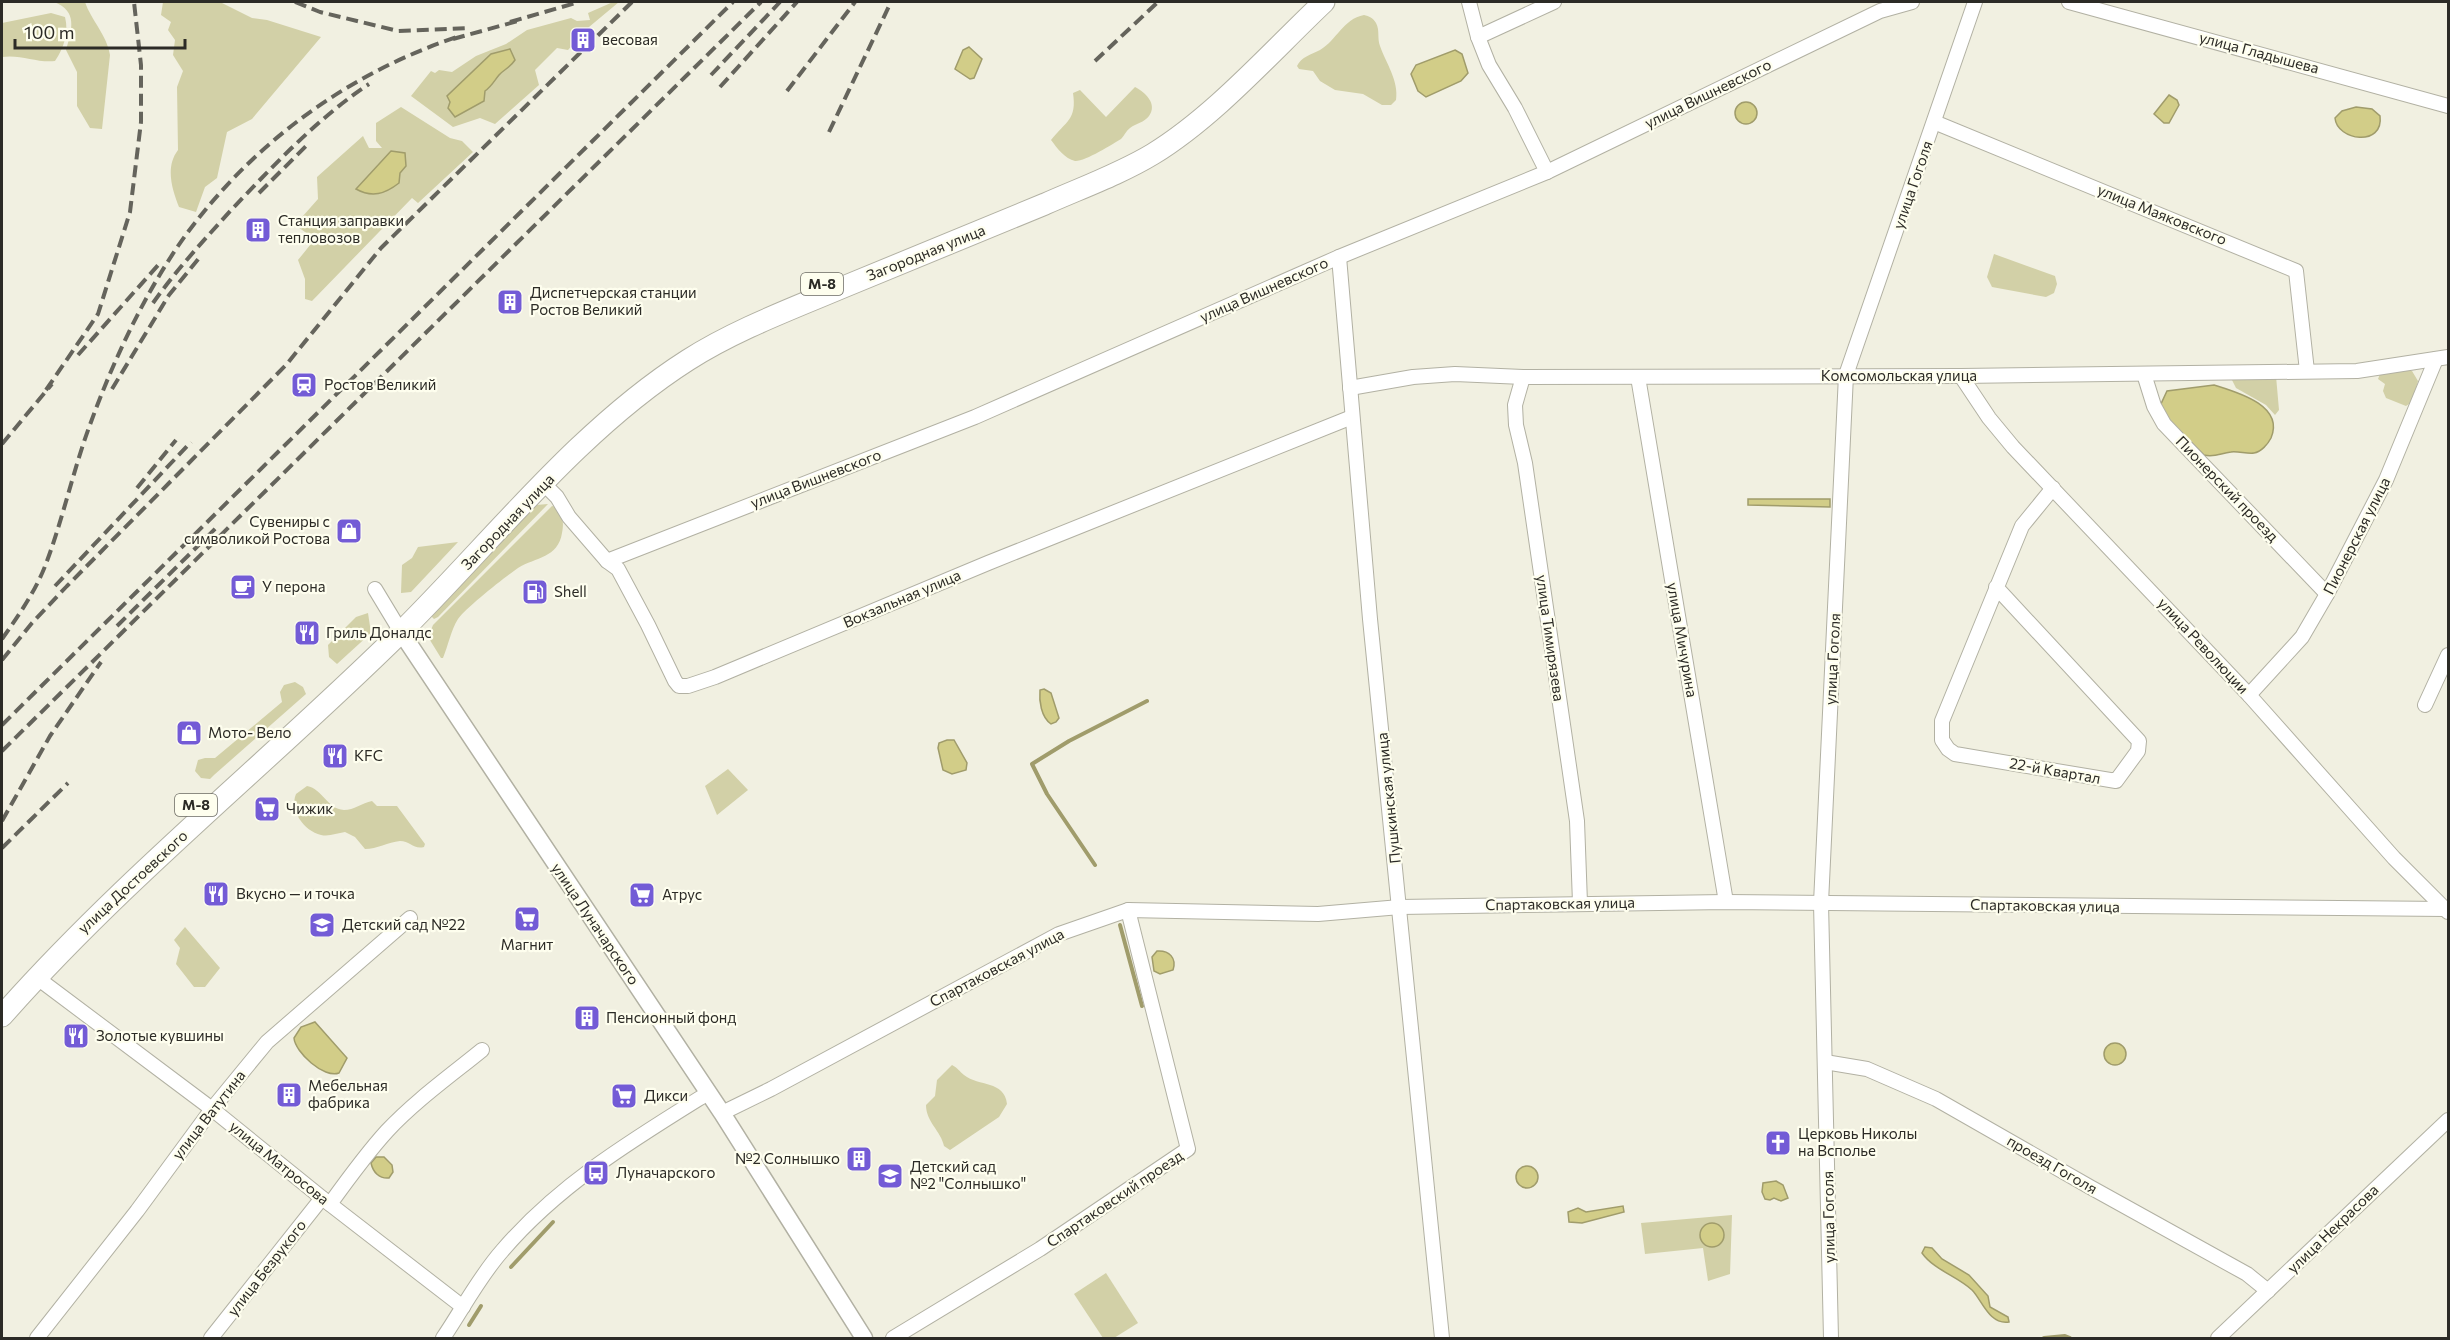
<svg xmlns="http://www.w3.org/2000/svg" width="2450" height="1340" viewBox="0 0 2450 1340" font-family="Commissioner,sans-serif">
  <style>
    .green { fill: #d2d0a7 }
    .water { fill: #d2cd88; stroke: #a09c6b; stroke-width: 1.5 }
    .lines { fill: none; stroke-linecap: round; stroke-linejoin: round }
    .stream { stroke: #a09c6b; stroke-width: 4 }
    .minor-casing { stroke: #b2b1a3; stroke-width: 16 }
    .tertiary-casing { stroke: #b2b1a3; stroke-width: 19 }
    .trunk-casing { stroke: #b2b1a3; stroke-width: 23 }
    .minor { stroke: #fff; stroke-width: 14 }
    .tertiary { stroke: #fff; stroke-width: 16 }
    .trunk { stroke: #fff; stroke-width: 21 }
    .rail { stroke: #65645c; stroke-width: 4; stroke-dasharray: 12 6; stroke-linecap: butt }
    .labels { text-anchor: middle; stroke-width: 4.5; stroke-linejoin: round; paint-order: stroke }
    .shield { fill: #fefeee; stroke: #6b6a62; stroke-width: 1.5 }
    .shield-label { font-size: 14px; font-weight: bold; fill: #2c2b26 }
    .poi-label { font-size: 15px; fill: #2c2b26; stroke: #fefeee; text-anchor: start }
    .street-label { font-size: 15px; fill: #2c2b26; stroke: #fefeee }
  </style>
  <rect width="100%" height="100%" fill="#f1f0e1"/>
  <g class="green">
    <path d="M54,2H85C91,20 107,35 110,55L102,129L90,128L77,106V72L66,50C72,30 78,11 54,2Z"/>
    <path d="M163,2H220L252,18L267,20L321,37L252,119L227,132L217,178L205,187L196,212L179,207C172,189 165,167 178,150L177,87L183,71L173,55L175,40L168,30L171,22L161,15Z"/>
    <path d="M613,2H619L589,27L568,50L557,48L535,70L539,85L495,124L480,118L453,127L411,96L431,71L435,73L439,70L452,72L476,56L506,44L527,30L571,18L577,21L590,20L588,13Z"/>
    <path d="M51,13L65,17C69,32 64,48 55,61C37,63 20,54 2,57V23Z"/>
    <path d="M1364,15C1369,16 1373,18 1376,23C1380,30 1377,38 1380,46C1386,63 1399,81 1396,100L1391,105H1382L1363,94L1335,90L1320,81L1313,71L1299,69L1297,66C1301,57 1312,54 1320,50C1337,40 1343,19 1364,15Z"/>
    <path d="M1135,87C1145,92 1158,104 1149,116C1145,122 1135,124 1130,128C1126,131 1124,136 1121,139C1113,144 1084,162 1075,161C1065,159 1057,148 1051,140C1066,121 1077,120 1073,93L1080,90L1106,117Z"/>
    <path d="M401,107L450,138L462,141L473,152L418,203L412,198L312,301L305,299V279L298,260L315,239L295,225L318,199L317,177L363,136L369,148H382L376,141V123Z"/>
    <path d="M1994,254L2055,276L2057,284L2054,293L2046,297L1992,287L1987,277Z"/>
    <path d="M2403,371H2412L2418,381L2412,402L2406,406L2386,398L2383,391L2385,384L2378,379L2380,374Z"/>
    <path d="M2276,376L2279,410L2275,415L2266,405L2236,388L2232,380L2234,377Z"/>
    <path d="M548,504L438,617L434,619L430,615L536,505Z"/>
    <path d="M552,506L557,507C563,516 564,522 562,533C558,558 536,557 518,568C505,577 467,607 458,619C451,630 448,646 443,658H441L428,637L433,625Z"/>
    <path d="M458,542L411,592L401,593L402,565L412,558L418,547Z"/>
    <path d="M368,613L371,633L337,664L329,657L328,645L356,617Z"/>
    <path d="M295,682L303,687L306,694L214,775L210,779L201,778L195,771L198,760L205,758H215L282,702L280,692L284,685Z"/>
    <path d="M728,769L748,790L717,815L705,786Z"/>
    <path d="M307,786C323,789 327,809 344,810C354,810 362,803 372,801L377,806H397L425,844L424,847C414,850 410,841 400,841C388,842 377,849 365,849L355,837L345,832C337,833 329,837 321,835C304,831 289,810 296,794Z"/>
    <path d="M185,927L220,968L205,987H194L176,964L180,948L174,940Z"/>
    <path d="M952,1065C958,1068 959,1071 964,1075C979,1087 1004,1080 1007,1104L999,1117L950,1150L944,1146C941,1131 926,1122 926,1105L935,1096L937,1080Z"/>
    <path d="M1732,1215L1730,1274L1708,1281L1703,1248L1645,1254L1641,1223Z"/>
    <path d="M1106,1273L1138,1323L1114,1338H1103L1074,1294Z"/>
  </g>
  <g class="water">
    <path d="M969,47L982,59L974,78L970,79L955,69L963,50Z"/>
    <path d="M510,49L515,60C510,68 503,70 499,75C494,81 492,86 485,91L484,101L455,117L448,108L450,102L447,96L491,54Z"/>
    <path d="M1455,50L1462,54L1468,73L1461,81L1426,97L1418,91L1411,74L1416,65Z"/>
    <path d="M2169,95L2177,100L2179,105L2169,123H2164L2154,114Z"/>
    <circle cx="1746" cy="113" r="11"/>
    <path d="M2356,107L2372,109L2380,116C2384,147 2337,141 2335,118L2342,111Z"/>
    <path d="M391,151L405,153L406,166L400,173L399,183C385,194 372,198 356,189Z"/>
    <path d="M2214,385C2236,392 2285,405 2271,438C2268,444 2261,452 2254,453C2247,454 2238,451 2231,452C2221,453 2214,458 2204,455L2164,415L2160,406L2167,391Z"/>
    <path d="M1748,499H1830V507L1748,505Z"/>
    <path d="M1044,689L1051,693L1059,718L1056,722L1051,724C1041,717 1039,701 1040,690Z"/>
    <path d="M947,740H954L967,763L966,770L952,774L943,770L938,748L939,743Z"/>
    <path d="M1157,951C1169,950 1177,958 1173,970L1160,974L1154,971L1152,957Z"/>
    <path d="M315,1022L347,1058L339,1073C324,1079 295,1052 294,1038L301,1027Z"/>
    <circle cx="2115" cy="1054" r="11"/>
    <path d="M376,1157H384L392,1165L393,1172L389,1178C379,1179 373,1172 371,1163Z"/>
    <circle cx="1527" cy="1177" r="11"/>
    <path d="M1776,1181L1783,1185L1788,1198L1781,1201L1774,1198L1770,1200L1765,1199L1762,1192L1763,1183Z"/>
    <path d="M1623,1206L1624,1212L1582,1223L1569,1222L1568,1212L1578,1208L1586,1212Z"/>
    <circle cx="1712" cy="1235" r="12"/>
    <path d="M1925,1247L1932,1248L1942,1259L1969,1275L1988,1296L1990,1307L2008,1317L2009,1322C1989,1325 1982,1300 1972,1290C1957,1276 1934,1270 1922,1253Z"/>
  </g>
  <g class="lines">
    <g class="stream">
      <path d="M1095,865L1047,794L1032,764L1069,741L1147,701"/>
      <path d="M1120,925L1142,1006"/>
      <path d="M511,1267L553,1222"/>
      <path d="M469,1325L481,1306"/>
      <path d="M2044,1338L2065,1336L2070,1338"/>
    </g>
    <g class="minor-casing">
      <g id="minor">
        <path d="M1469,2L1478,37L1489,65L1515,108L1547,172"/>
        <path d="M2069,2L2448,106"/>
        <path d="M1478,37L1554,2"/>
        <path d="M1934,122L2296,271L2307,371"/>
        <path d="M1339,257L1370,619L1442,1338"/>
        <path d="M2144,374L2154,406L2164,424L2327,594"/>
        <path d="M1961,376L1989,418L2013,447L2249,695L2394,858L2448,912"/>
        <path d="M1523,377L1515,405L1516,425L1525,463L1577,821L1580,903"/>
        <path d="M1638,377L1726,902"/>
        <path d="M1350,388L1413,377L1455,374L1523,377L1961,376L2357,371L2448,357"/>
        <path d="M544,484L557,497L569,517L607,561L618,569L648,625L675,681L679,686H688L715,677L988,563L1352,417"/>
        <path d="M607,561L975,417L1339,257L1547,172L1880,11L1912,2"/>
        <path d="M1996,587L2139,741L2138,751L2116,781L1955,754L1948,749L1942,740V721L2022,526L2053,488"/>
        <path d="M375,589L401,632"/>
        <path d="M2249,695L2302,637L2327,594L2386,480L2436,359"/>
        <path d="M2425,705L2448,655"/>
        <path d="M36,977L212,1109L322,1198L463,1307"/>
        <path d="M1825,1062L1867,1069L1936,1099L2090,1187L2247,1274L2268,1291"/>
        <path d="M722,1113L771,1089L1059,934L1128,910L1318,914L1400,907L1726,902L2446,909"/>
        <path d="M330,1204C348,1179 366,1154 387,1131C415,1101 450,1076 482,1050"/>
        <path d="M37,1338L137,1211L212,1109L267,1042L410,918"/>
        <path d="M211,1338L322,1198"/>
        <path d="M443,1338C462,1310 479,1277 502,1251C559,1184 634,1139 708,1093"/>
        <path d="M893,1338L1040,1249L1188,1149L1128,910"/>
        <path d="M1831,1338L1821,903L1846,375L1975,2"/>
        <path d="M2218,1338L2448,1120"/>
      </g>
    </g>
    <g class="tertiary-casing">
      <path id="tertiary" d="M401,632L722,1113L864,1338"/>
    </g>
    <g class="trunk-casing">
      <path id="trunk" d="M2,1016C124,878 268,763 399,634C491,543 578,430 688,360C735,330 789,310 841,288C909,260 977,232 1045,204C1081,188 1120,174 1153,154C1215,116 1271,52 1324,2"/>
    </g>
    <use href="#minor" class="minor"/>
    <use href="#tertiary" class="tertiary"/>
    <use href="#trunk" class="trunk"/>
    <g class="rail">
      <path d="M295,2L320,12L398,31L468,28"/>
      <path d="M510,22L579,2"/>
      <path d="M453,39L518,21"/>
      <path d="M1095,61L1158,2"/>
      <path d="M711,75L780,2"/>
      <path d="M720,87L797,2"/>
      <path d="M787,91L855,2"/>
      <path d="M829,132L891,2"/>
      <path d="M259,193L306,146"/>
      <path d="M153,303C177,269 205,239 233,208C275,164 318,118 369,84"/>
      <path d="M78,355L160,263"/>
      <path d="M112,389L169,295L200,257"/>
      <path d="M46,390L98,314L130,212L141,122V65L134,2"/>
      <path d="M2,444L52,384"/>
      <path d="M137,488L176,440"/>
      <path d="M55,586L191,442"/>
      <path d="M117,626L217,527"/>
      <path d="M2,639C19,615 37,589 47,561C64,515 74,467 91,422C116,353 155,271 202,214C269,131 359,69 460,36"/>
      <path d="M2,660L32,623L67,586L286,365L381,248L632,2"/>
      <path d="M2,725L733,2"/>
      <path d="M2,751L761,2"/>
      <path d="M2,821L50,736L101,662"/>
      <path d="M2,848L68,783"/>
    </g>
  </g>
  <defs>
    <g id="building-square" transform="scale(1.35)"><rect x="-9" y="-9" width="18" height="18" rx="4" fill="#735bd6" stroke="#fefeee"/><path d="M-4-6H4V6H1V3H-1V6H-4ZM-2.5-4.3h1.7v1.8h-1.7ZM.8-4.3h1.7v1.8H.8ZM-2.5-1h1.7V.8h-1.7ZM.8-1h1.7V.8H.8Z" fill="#fff"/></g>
    <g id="station-square" transform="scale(1.35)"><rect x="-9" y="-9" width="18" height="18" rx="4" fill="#735bd6" stroke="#fefeee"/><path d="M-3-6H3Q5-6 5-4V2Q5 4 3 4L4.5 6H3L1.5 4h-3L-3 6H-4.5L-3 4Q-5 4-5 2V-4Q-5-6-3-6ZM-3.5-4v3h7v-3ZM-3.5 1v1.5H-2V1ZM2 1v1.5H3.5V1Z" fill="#fff"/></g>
    <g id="shop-square" transform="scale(1.35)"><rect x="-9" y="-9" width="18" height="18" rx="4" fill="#735bd6" stroke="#fefeee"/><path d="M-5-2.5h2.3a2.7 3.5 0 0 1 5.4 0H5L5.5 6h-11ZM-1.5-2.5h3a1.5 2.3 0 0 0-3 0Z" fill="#fff"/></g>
    <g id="cafe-square" transform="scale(1.35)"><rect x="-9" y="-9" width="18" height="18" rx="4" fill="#735bd6" stroke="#fefeee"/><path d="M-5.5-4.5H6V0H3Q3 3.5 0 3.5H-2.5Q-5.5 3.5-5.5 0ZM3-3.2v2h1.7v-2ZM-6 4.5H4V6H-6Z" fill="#fff"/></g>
    <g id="fuel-square" transform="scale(1.35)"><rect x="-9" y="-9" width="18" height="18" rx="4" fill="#735bd6" stroke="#fefeee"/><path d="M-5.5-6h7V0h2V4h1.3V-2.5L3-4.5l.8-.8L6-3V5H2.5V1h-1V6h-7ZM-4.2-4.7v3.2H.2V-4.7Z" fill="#fff"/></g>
    <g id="restaurant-square" transform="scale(1.35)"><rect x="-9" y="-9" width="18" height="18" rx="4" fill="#735bd6" stroke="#fefeee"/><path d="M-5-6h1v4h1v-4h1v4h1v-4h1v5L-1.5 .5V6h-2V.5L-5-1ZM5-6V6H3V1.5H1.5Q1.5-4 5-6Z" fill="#fff"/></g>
    <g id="supermarket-square" transform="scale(1.35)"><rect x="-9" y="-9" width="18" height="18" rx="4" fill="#735bd6" stroke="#fefeee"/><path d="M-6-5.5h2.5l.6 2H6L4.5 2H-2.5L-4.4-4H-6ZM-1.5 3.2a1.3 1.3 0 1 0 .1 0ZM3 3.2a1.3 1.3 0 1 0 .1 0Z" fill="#fff"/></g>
    <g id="school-square" transform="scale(1.35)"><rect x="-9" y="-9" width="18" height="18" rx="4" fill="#735bd6" stroke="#fefeee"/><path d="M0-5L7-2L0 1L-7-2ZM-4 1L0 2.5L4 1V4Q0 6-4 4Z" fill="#fff"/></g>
    <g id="church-square" transform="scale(1.35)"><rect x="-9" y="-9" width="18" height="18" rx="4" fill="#735bd6" stroke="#fefeee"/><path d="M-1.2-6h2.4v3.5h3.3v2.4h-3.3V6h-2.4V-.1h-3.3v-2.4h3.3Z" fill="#fff"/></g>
    <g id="bus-square" transform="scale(1.35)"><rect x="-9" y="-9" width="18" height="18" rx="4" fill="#735bd6" stroke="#fefeee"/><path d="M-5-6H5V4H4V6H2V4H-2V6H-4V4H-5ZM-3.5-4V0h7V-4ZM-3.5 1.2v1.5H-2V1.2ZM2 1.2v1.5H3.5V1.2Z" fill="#fff"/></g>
  </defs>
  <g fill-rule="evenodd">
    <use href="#building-square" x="583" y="40"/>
    <use href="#building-square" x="258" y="230"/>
    <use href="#building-square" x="510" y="302"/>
    <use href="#station-square" x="304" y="385"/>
    <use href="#shop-square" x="349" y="531"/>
    <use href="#cafe-square" x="243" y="587"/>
    <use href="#fuel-square" x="535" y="592"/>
    <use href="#restaurant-square" x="307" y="633"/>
    <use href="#shop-square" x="189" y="733"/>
    <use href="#restaurant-square" x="335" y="756"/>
    <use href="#supermarket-square" x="267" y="809"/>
    <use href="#restaurant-square" x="216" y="894"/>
    <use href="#supermarket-square" x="642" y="895"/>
    <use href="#supermarket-square" x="527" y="919"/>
    <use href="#school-square" x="322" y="925"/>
    <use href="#building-square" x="587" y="1018"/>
    <use href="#restaurant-square" x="76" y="1036"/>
    <use href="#building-square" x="289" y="1095"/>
    <use href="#supermarket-square" x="624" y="1096"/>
    <use href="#church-square" x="1778" y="1143"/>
    <use href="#building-square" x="859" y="1159"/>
    <use href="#bus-square" x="596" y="1173"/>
    <use href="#school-square" x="890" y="1176"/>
  </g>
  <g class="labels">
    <g class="shield">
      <rect x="801" y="273" width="42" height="22" rx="4.5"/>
      <rect x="175" y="794" width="42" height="22" rx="4.5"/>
    </g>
    <g class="shield-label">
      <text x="822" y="289">М-8</text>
      <text x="196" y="810">М-8</text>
    </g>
    <g class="poi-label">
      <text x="602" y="45">весовая</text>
      <text x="278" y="226">Станция заправки<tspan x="278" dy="17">тепловозов</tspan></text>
      <text x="530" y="298">Диспетчерская станции<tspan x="530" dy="17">Ростов Великий</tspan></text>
      <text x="324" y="390">Ростов Великий</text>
      <text x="330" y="527" text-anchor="end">Сувениры с<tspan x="330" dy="17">символикой Ростова</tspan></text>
      <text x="262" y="592">У перона</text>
      <text x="554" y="597">Shell</text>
      <text x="326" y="638">Гриль Доналдс</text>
      <text x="208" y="738">Мото- Вело</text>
      <text x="354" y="761">KFC</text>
      <text x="286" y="814">Чижик</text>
      <text x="236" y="899">Вкусно — и точка</text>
      <text x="662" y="900">Атрус</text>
      <text x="342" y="930">Детский сад №22</text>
      <text x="527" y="950" text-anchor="middle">Магнит</text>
      <text x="606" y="1023">Пенсионный фонд</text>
      <text x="96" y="1041">Золотые кувшины</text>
      <text x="308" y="1091">Мебельная<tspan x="308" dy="17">фабрика</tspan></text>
      <text x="644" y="1101">Дикси</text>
      <text x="1798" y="1139">Церковь Николы<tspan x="1798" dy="17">на Всполье</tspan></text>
      <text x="840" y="1164" text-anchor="end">№2 Солнышко</text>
      <text x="910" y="1172">Детский сад<tspan x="910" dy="17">№2 "Солнышко"</tspan></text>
      <text x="616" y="1178">Луначарского</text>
    </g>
    <g class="street-label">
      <text transform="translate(2259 53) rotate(15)" y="5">улица Гладышева</text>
      <text transform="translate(1708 94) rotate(-26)" y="5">улица Вишневского</text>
      <text transform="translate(1913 185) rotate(-71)" y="5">улица Гоголя</text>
      <text transform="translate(2162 215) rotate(22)" y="5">улица Маяковского</text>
      <text transform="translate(926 253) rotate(-22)" y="5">Загородная улица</text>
      <text transform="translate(1264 290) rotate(-24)" y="5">улица Вишневского</text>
      <text x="1899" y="381">Комсомольская улица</text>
      <text transform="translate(816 479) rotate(-21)" y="5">улица Вишневского</text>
      <text transform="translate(2227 489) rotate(46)" y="5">Пионерский проезд</text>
      <text transform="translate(508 522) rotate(-46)" y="5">Загородная улица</text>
      <text transform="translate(2357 536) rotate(-63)" y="5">Пионерская улица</text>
      <text transform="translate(902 599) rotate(-23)" y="5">Вокзальная улица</text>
      <text transform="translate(1550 638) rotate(82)" y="5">улица Тимирязева</text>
      <text transform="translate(1682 640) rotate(80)" y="5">улица Мичурина</text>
      <text transform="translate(2203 646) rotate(47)" y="5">улица Революции</text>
      <text transform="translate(1833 659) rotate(-87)" y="5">улица Гоголя</text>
      <text transform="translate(2055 771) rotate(10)" y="5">22-й Квартал</text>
      <text transform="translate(1389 798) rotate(-96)" y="5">Пушкинская улица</text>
      <text transform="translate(133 882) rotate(-43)" y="5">улица Достоевского</text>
      <text transform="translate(1560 904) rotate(-1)" y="5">Спартаковская улица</text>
      <text transform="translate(2045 906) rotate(1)" y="5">Спартаковская улица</text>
      <text transform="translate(595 924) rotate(56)" y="5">улица Луначарского</text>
      <text transform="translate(997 968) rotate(-28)" y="5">Спартаковская улица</text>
      <text transform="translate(209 1115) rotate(-52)" y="5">улица Ватутина</text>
      <text transform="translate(279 1163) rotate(39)" y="5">улица Матросова</text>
      <text transform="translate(2052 1165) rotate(30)" y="5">проезд Гоголя</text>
      <text transform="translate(1115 1199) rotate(-34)" y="5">Спартаковский проезд</text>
      <text transform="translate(1829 1217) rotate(-91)" y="5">улица Гоголя</text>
      <text transform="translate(2333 1229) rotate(-44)" y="5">улица Некрасова</text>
      <text transform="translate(267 1268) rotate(-52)" y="5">улица Безрукого</text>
    </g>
  </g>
  <rect width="2450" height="1340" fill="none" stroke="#2c2b26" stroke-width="6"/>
  <path d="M15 39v9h170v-9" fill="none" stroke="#2c2b26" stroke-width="3"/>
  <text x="24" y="39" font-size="18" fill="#2c2b26" stroke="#fefeee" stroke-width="4.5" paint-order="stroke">100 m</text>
</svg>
